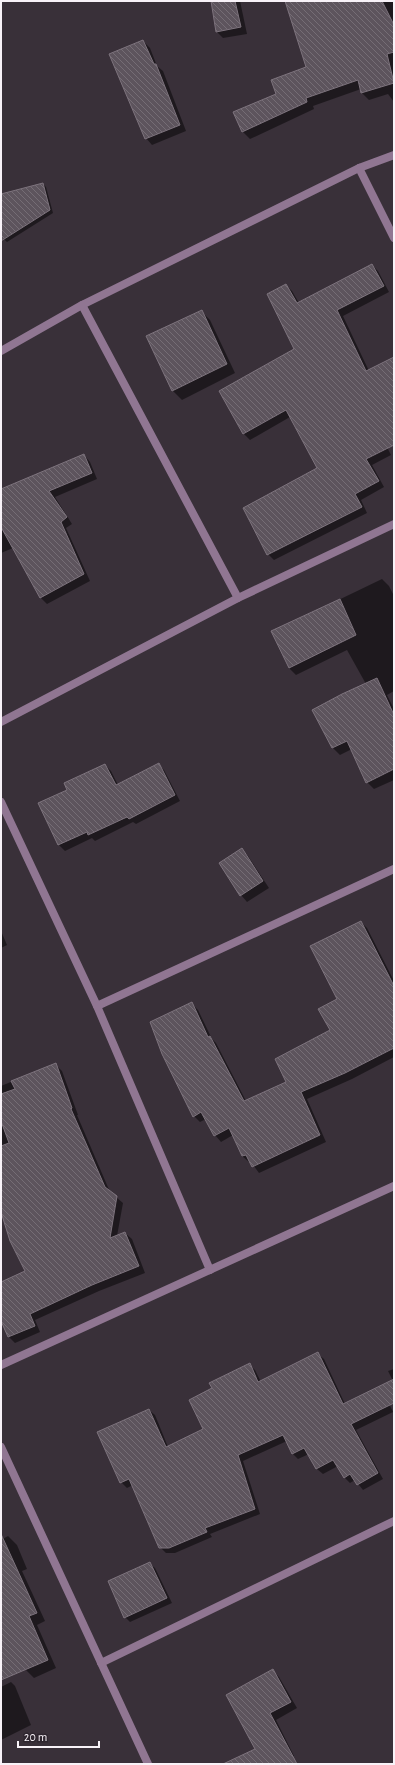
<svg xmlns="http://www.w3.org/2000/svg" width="395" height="1765" viewBox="0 0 395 1765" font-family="'Alegreya Sans',sans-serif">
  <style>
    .shadow { fill: #0007 }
    .building { fill: url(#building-back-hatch); stroke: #7d737d }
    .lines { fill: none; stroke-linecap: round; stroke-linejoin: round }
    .street { stroke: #907692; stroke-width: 8 }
  </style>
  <defs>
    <pattern id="building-back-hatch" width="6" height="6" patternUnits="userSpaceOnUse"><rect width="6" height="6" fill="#5d545d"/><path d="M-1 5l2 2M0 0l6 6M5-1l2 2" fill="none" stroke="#756d75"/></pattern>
  </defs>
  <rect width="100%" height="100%" fill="#393039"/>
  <g class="shadow">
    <path d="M212,1H240L247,34L223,38L217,32Z"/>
    <path d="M286,1H394V102L388,94L369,100L362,93L361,89L313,106L314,109L250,139L242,131L277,94L307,68Z"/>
    <path d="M143,41L150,48L157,66L163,71L186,131L152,145L146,138Z"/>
    <path d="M43,184L46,187L53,213L7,242L4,239L1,241V200Z"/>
    <path d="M372,265L378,271L389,292L343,316L369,371L394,358V428L381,435L391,455L372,465L384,487L361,500L367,513L274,560L268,554L319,469L290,417L250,440L244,434L221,391L296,349L286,285L292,291L299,303Z"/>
    <path d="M201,311L210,320L235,373L182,400L173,391L147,337Z"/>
    <path d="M84,455L90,462L97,479L55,497L72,524L66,528L90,581L47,604L41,598L13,548L1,553V490Z"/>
    <path d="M382,579L389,586L394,596V691L387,695L394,709V780L374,789L367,782L352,749L340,755L333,748L313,711L366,684L347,650L296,675L289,668L272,632Z"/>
    <path d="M158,764L164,770L180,801L136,824L133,822L95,841L92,838L65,851L59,845L40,803L68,790L105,765L111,771L118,785Z"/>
    <path d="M242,850L248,856L269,888L247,902L241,895Z"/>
    <path d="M361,922L367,928L394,981V1057L352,1079L307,1099L326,1142L259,1173L251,1162H249L242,1156L233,1135L221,1142L215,1135L206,1119L200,1122L194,1116L192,1004L198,1010L212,1039L216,1043L246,1101L287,1083L331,1031L338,1000Z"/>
    <path d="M1,931L7,945L1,948Z"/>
    <path d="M55,1064L62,1071L78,1115H77L110,1192L123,1203L117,1236L125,1233L132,1239L145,1273L99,1291L35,1320L40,1332L15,1343L9,1337L1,1319V1283L26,1271L2,1212L1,1213V1086Z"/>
    <path d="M318,1354L324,1359L345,1404L384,1393L393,1412L356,1430L383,1479L363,1490L355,1480L350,1483L344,1477L338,1466L323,1474L317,1469L309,1454L298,1459L293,1454L287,1441L243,1461L260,1514L210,1534L212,1537L175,1553H166L160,1547L133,1485L127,1488L121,1482L149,1410L155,1415L168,1447L204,1429L213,1389L250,1365L255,1370L261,1382Z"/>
    <path d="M394,1369V1383L388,1371Z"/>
    <path d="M8,1536L17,1545L27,1569L22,1571L45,1621L37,1625L56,1668L34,1678L25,1669L1,1615V1540Z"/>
    <path d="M149,1563L155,1568L172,1603L130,1622L125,1617Z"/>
    <path d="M272,1670L279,1677L297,1708L276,1720L294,1756L277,1764H266Z"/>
    <path d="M11,1682L15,1686L31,1725L1,1740V1687Z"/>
  </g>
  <g class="building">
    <path d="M211,1H235L241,27L216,32Z"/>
    <path d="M285,1H382L394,25V52L387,54L394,83L361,93L358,80L306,98L307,102L242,132L233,112L276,94L271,80L306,67Z"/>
    <path d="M143,40L154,64H156L180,125L145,139L109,54Z"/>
    <path d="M43,183L50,210L1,241V194Z"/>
    <path d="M372,264L384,286L337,310L366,371L394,357V445L366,459L379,481L355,494L362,507L267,555L243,508L317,468L286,410L243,434L219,391L294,349L267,294L286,284L297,303Z"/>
    <path d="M202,310L227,364L172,391L146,336Z"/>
    <path d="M84,454L92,473L49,491L67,517L61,522L84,574L40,598L1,527V489Z"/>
    <path d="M340,599L356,635L289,668L271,631Z"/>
    <path d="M377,678L394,715V769L366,783L347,741L332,748L312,710L342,694Z"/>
    <path d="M159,763L175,795L129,819L127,817L88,835L87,832L58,845L38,803L67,790L64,783L105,764L116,785Z"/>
    <path d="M242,848L263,881L240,896L219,863Z"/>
    <path d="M361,921L394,986V1048L345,1073L301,1092L320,1135L252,1167L246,1155L242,1156L229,1128L214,1136L201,1112L193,1117L162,1054L150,1022L192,1002L208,1037L210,1036L244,1101L286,1082L275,1059L330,1030L318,1009L337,999L310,946Z"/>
    <path d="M56,1063L72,1108L71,1109L105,1187L117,1196L110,1238L125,1232L139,1266L92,1285L30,1314L35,1326L8,1337L1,1321V1282L25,1271L10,1241L1,1212V1146L9,1143L1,1121V1094L15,1089L11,1081Z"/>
    <path d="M318,1352L343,1404L394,1379V1403L351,1424L378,1473L357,1485L350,1474L344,1478L333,1460L316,1469L304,1448L292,1454L283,1435L238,1455L255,1509L205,1528L207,1532L169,1548H159L129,1479L120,1483L97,1432L149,1409L166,1447L203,1429L189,1400L212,1388L209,1383L250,1363L258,1382Z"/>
    <path d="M1,1534L37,1613L29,1616L48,1660L1,1680Z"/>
    <path d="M150,1562L167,1598L124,1618L108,1581Z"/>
    <path d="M273,1669L291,1702L270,1713L297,1764H223L255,1749L226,1695Z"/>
  </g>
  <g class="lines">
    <g class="street">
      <path d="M359,168L394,238"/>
      <path d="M82,305L238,598"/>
      <path d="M1,351L82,305L359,168L394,155"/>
      <path d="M1,722L238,598L394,524"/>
      <path d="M1,802L97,1006L210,1270"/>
      <path d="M97,1006L394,869"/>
      <path d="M1,1365L394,1186"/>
      <path d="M1,1447L148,1764"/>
      <path d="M101,1663L394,1521"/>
    </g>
  </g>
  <rect width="395" height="1765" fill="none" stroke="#f8f2f8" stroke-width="4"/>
  <path d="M18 1741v6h81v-6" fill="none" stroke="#f8f2f8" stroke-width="2"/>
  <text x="24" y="1741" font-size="12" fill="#f8f2f8" stroke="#2e262f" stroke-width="3" paint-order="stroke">20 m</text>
</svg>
